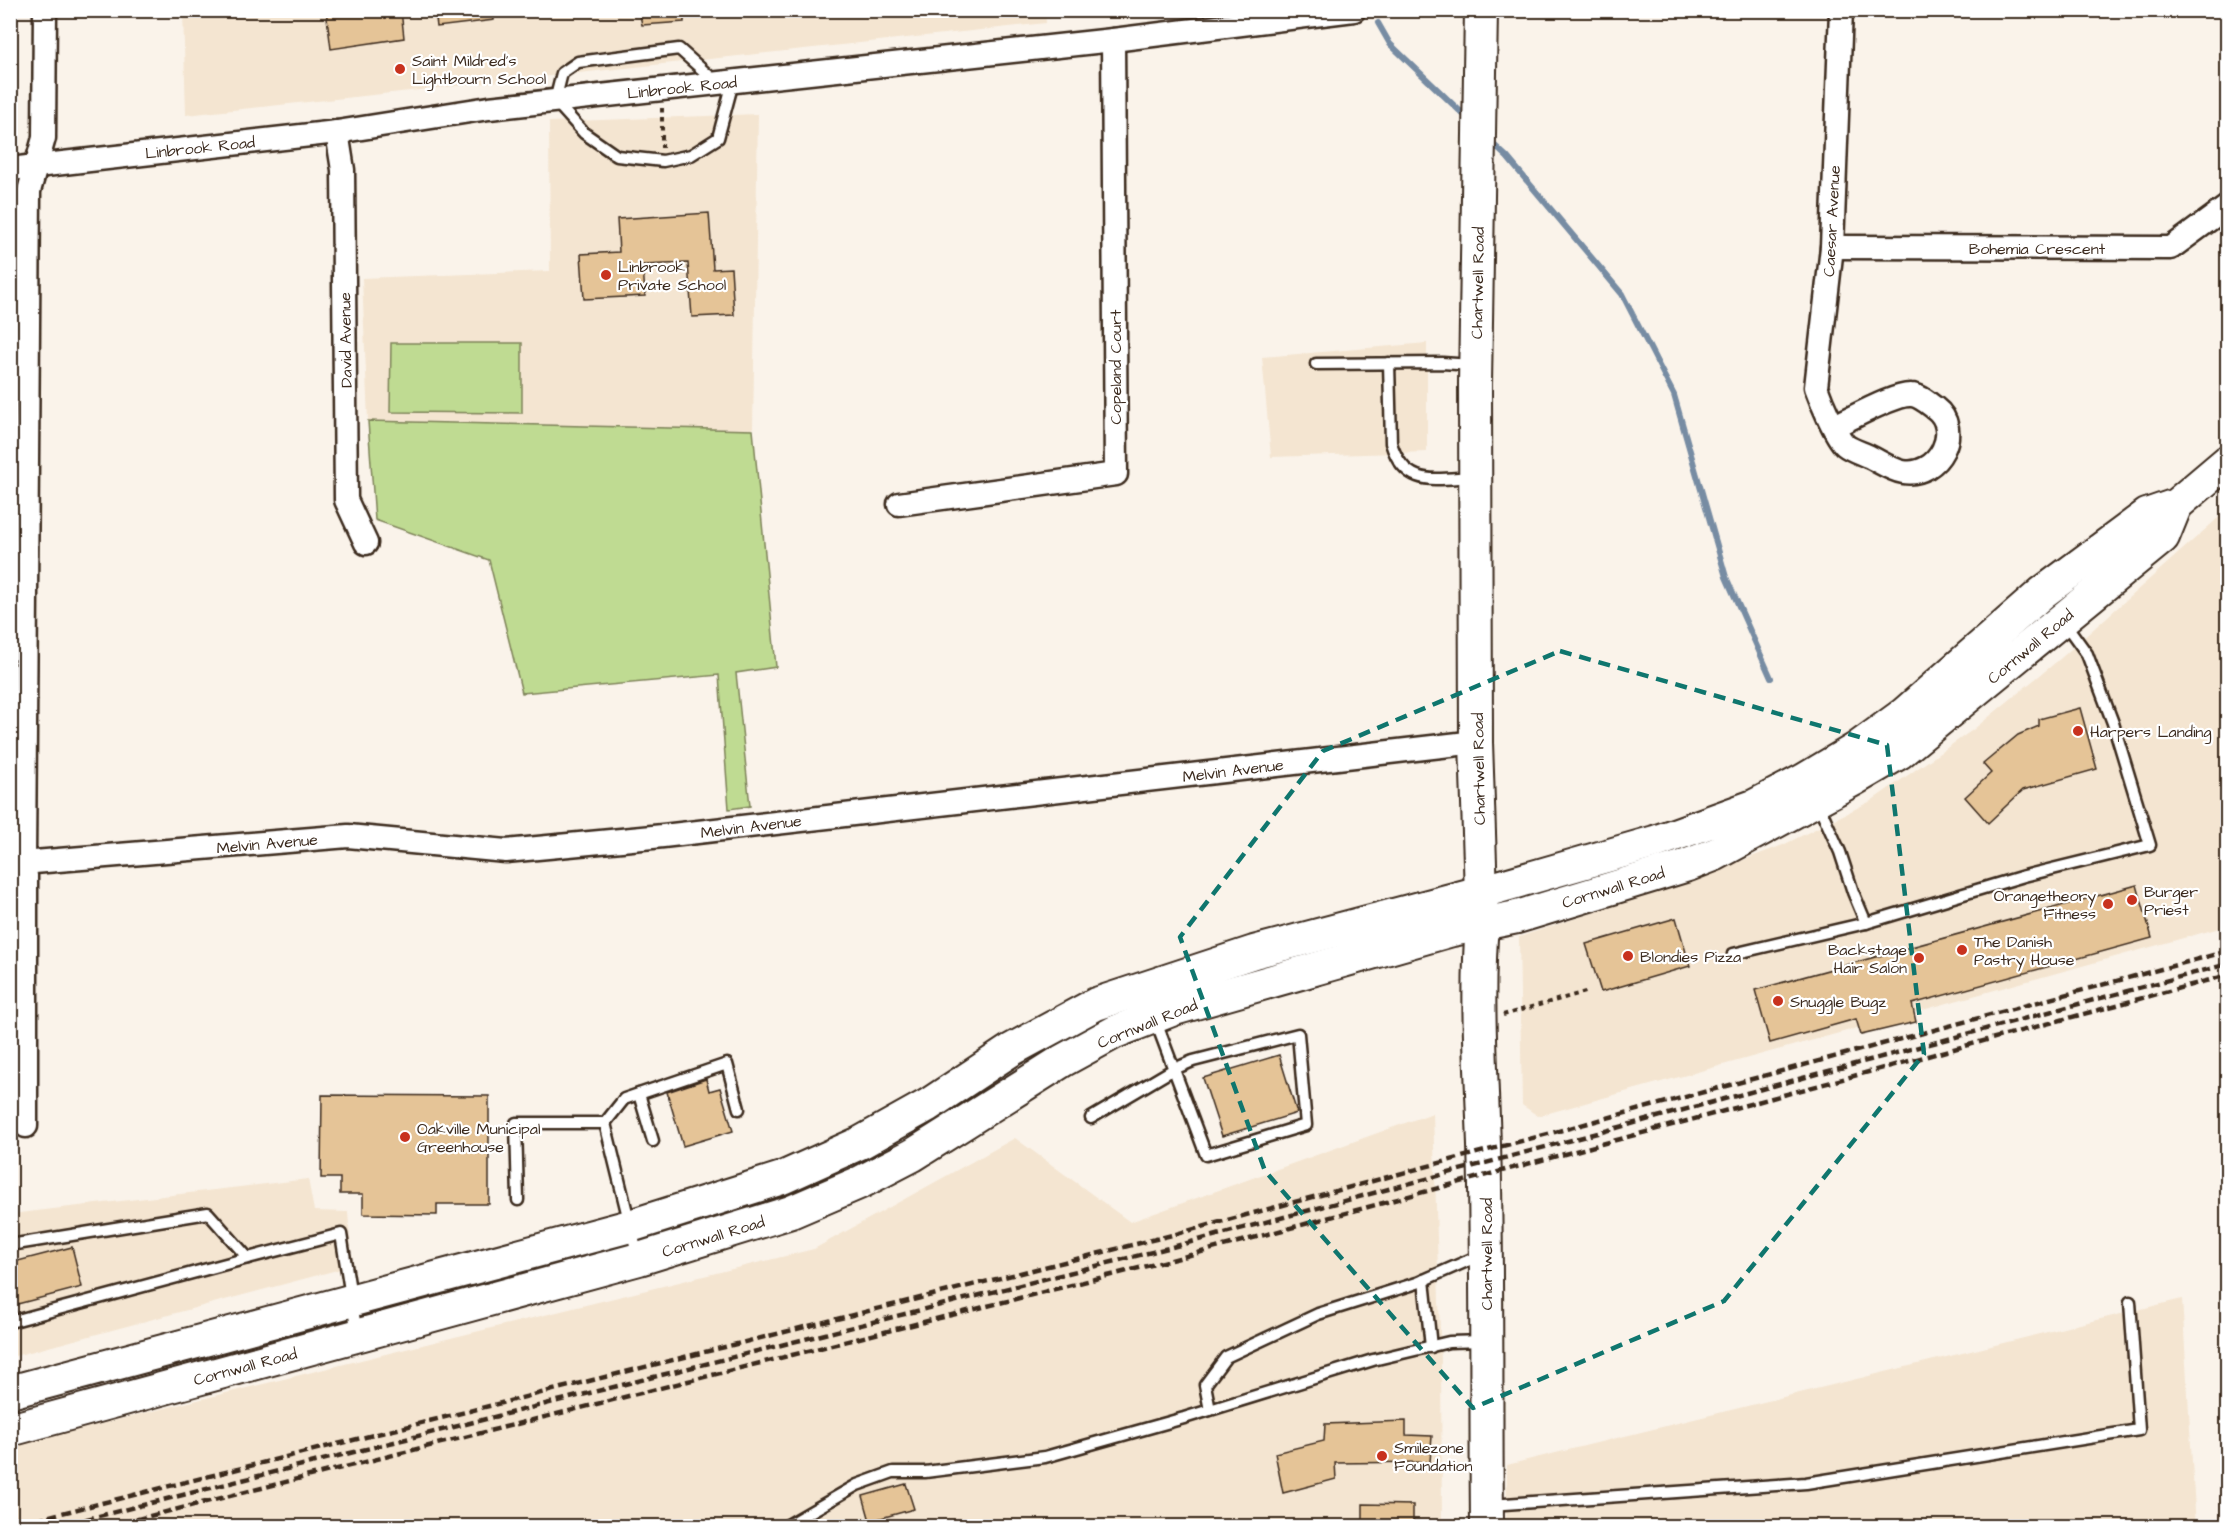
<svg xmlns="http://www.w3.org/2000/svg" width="2238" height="1537" viewBox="0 0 2238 1537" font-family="'Architects Daughter',sans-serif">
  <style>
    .built { fill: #f4e5d1 }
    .green { fill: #bfdb92; stroke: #7d8258; stroke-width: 1.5 }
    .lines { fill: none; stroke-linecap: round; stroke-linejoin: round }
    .stream { stroke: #778ca3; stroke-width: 6 }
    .building { fill: #e5c497; stroke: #3b2a1e; stroke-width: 1.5 }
    .lane-casing { stroke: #3b2a1e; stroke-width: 15 }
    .street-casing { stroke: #3b2a1e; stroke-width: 27 }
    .secondary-casing { stroke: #3b2a1e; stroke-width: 36 }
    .path { stroke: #3b2a1e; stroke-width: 4; stroke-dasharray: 4.5 4.5; stroke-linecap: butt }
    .lane { stroke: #fff; stroke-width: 10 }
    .street { stroke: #fff; stroke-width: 22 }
    .secondary { stroke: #fff; stroke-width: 32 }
    .rail { stroke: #3b2a1e; stroke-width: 4.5; stroke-dasharray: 9 4.5; stroke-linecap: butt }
    .marked { fill: none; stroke: #0f766e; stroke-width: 4.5; stroke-dasharray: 12 8; stroke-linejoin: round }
    .poi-dot { fill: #c8321e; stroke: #fff; stroke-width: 2 }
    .labels { text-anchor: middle; stroke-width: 4.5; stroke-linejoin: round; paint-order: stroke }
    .poi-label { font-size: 16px; fill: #3b2a1e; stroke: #fff; text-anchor: start }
    .street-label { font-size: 16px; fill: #3b2a1e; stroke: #fff }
  </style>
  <rect width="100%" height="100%" fill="#faf3ea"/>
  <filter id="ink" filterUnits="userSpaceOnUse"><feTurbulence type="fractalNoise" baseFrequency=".0167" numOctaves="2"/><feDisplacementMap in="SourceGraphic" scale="12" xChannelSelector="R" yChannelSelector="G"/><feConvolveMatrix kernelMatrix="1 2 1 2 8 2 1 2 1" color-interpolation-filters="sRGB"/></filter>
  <g filter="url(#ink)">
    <g class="built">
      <path d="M1045,10L1046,23L186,115L183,11Z"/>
      <path d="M758,114L753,430L368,421L362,278L550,271L549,122Z"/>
      <path d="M1427,343V452L1271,457L1262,357Z"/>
      <path d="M2227,510V926L1538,1116L1522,1105L1519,937L1686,882L1783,845L1871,801L1974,729L2061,658Z"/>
      <path d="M1433,1113L1441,1363L1442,1526H11L10,1446L814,1249L1015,1138L1130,1222Z"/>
      <path d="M308,1179L314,1211L348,1212L352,1266L11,1357V1214Z"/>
      <path d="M2182,1299L2196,1526H1506L1507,1465Z"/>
    </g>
    <g class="green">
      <path d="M391,343H522V413L390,412Z"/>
      <path d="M368,421L753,430L776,667L736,673L750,806L729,809L719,675L522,693L489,560L375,520Z"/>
    </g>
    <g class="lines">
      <g class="stream">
        <path d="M1378,23L1390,44L1464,115"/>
        <path d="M1494,145L1507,157L1622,294L1674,395L1726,577L1771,678"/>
      </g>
    </g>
    <g class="building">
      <path d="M326,10H401L404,38L331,49Z"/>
      <path d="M435,10H494V20L437,27Z"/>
      <path d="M639,10H684V22L642,25Z"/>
      <path d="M709,213L713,269L731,268L734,315L692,317L688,263L643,265L645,296L584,299L581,254L619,252L617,219Z"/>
      <path d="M2080,708L2097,769L2023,790L1988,823L1965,797L1991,773L1983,764L2018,735L2039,726V719Z"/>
      <path d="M2137,885L2152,938L1912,1004L1916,1022L1861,1035L1856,1019L1770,1043L1755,990Z"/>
      <path d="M1676,918L1690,966L1601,992L1586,944Z"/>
      <path d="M1279,1055L1297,1113L1222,1136L1203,1078Z"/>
      <path d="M706,1079L709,1091L720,1088L733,1131L683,1146L667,1092Z"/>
      <path d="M322,1095L489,1096V1204H437V1215L363,1214V1194H340V1178H321Z"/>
      <path d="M72,1247L82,1287L10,1306V1263Z"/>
      <path d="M1406,1421V1435L1432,1436L1430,1462L1335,1463L1336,1479L1283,1493L1275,1453L1324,1441L1325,1424Z"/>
      <path d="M906,1484L914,1509L870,1521L863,1496Z"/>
      <path d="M1363,1504L1413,1505V1527H1363Z"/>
    </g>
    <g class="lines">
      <g class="lane-casing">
        <g id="lane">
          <path d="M715,81L679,49L578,62L562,73L555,101L584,133L617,156L663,161L691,155L718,138L733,82"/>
          <path d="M1389,363L1391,443C1405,488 1434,479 1472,477"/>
          <path d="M1316,364L1442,363L1472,365"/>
          <path d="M1817,801L1840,852L1853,892L1866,923"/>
          <path d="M1733,954L1866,923L2024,876L2150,845L2113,723L2087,654L2064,622"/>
          <path d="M639,1094L653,1141"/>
          <path d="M1091,1118L1174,1069L1193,1061L1298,1034L1306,1125L1206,1155L1155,1019"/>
          <path d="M518,1200L516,1123H605"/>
          <path d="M10,1245L208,1213L248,1258L10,1322"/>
          <path d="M638,1257L605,1123L624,1099L727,1064L739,1109"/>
          <path d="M248,1258L341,1234L357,1334"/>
          <path d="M1424,1280L1431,1347"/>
          <path d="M1210,1410L1205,1385L1226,1357L1318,1314L1417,1283L1483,1254"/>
          <path d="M1490,1505L1806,1483L2139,1430L2130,1302"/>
          <path d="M786,1526L857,1485L893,1472H925L1045,1457L1184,1418L1373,1360L1449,1342L1484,1341"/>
        </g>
      </g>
      <g class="street-casing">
        <g id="street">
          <path d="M337,132L343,170L346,500L366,543"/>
          <path d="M10,169L337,132L489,108L1113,40L1354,10"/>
          <path d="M1832,247L2171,248L2228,206"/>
          <path d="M1834,426C1851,419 1894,394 1911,395C1919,395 1928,403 1935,408C1963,429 1939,478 1903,472C1892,470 1880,462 1870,457C1862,453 1851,450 1845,445C1835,435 1821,401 1816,387L1832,247L1841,10"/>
          <path d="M899,504L1116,474L1113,40"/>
          <path d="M10,864L348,836L506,851L663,836L1476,742"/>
          <path d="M26,1126V876L24,862L29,191L44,138L45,10"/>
        </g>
      </g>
      <g class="secondary-casing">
        <g id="secondary">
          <path d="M1481,10L1475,384L1476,742L1482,924C1475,1011 1484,1099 1485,1186C1487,1300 1486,1413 1487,1526"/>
          <path d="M10,1392L630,1226L782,1178L860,1143L928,1105L1011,1050L1096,1004L1254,952L1481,892L1655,842L1754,806L1804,780L1856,749L1904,714L2042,593L2147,515L2176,505L2228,461"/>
          <path d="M10,1430L639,1259L791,1212L861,1182L913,1155L1062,1061L1115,1032L1174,1009L1452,930L1517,917L1688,865L1716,854L1853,780L1899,753L2163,537L2176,505"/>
        </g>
      </g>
      <g class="path">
        <path d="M662,108V148"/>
        <path d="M1503,1015L1589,991"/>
      </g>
      <use href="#lane" class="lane"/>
      <use href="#street" class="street"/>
      <use href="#secondary" class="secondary"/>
      <g class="rail">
        <path d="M10,1526L1172,1235L2228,951"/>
        <path d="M59,1526L1176,1246L2228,964"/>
        <path d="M110,1526L1179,1258L2228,975"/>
      </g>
    </g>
  </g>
  <path class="marked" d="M1560,651L1887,745L1924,1054L1724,1301L1473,1408L1265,1171L1180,937L1323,751Z"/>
  <g class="poi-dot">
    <circle cx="400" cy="69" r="6"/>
    <circle cx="606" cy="275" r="6"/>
    <circle cx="2078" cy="731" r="6"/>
    <circle cx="2132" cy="900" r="6"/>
    <circle cx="2108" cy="904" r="6"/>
    <circle cx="1962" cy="950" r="6"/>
    <circle cx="1628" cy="956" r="6"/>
    <circle cx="1919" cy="958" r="6"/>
    <circle cx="1778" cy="1001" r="6"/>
    <circle cx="405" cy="1137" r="6"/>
    <circle cx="1382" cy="1456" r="6"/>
  </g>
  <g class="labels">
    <g class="poi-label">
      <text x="412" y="66">Saint Mildred's<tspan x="412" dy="18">Lightbourn School</tspan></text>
      <text x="618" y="272">Linbrook<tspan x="618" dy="18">Private School</tspan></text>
      <text x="2090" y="737">Harpers Landing</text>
      <text x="2144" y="897">Burger<tspan x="2144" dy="18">Priest</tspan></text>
      <text x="2096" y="901" text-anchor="end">Orangetheory<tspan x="2096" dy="18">Fitness</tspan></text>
      <text x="1974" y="947">The Danish<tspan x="1974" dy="18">Pastry House</tspan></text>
      <text x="1907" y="955" text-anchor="end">Backstage<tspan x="1907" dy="18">Hair Salon</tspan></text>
      <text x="1640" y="962">Blondies Pizza</text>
      <text x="1790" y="1007">Snuggle Bugz</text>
      <text x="417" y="1134">Oakville Municipal<tspan x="417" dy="18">Greenhouse</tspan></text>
      <text x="1394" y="1453">Smilezone<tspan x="1394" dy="18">Foundation</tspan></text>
    </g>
    <g class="street-label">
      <text transform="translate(682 87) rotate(-6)" y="6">Linbrook Road</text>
      <text transform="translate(200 147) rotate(-6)" y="6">Linbrook Road</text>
      <text transform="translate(1831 221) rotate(-87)" y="6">Caesar Avenue</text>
      <text x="2037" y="254">Bohemia Crescent</text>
      <text transform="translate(1477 283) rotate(-89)" y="6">Chartwell Road</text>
      <text transform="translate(345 340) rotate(-91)" y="6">David Avenue</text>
      <text transform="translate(1115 367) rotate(-90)" y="6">Copeland Court</text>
      <text transform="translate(2030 646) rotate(-40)" y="6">Cornwall Road</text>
      <text transform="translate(1478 769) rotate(-91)" y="6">Chartwell Road</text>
      <text transform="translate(1233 770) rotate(-7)" y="6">Melvin Avenue</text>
      <text transform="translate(751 826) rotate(-7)" y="6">Melvin Avenue</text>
      <text transform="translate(267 843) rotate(-5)" y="6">Melvin Avenue</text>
      <text transform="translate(1613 887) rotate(-17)" y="6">Cornwall Road</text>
      <text transform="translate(1147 1023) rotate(-22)" y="6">Cornwall Road</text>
      <text transform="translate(713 1236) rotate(-17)" y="6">Cornwall Road</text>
      <text transform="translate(1486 1254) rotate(-90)" y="6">Chartwell Road</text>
      <text transform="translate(245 1366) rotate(-15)" y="6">Cornwall Road</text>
    </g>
  </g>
  <rect width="2238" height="1537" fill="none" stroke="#fff" stroke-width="36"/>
  <rect x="18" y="18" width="2202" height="1501" fill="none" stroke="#3b2a1e" stroke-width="2" filter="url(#ink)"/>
</svg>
